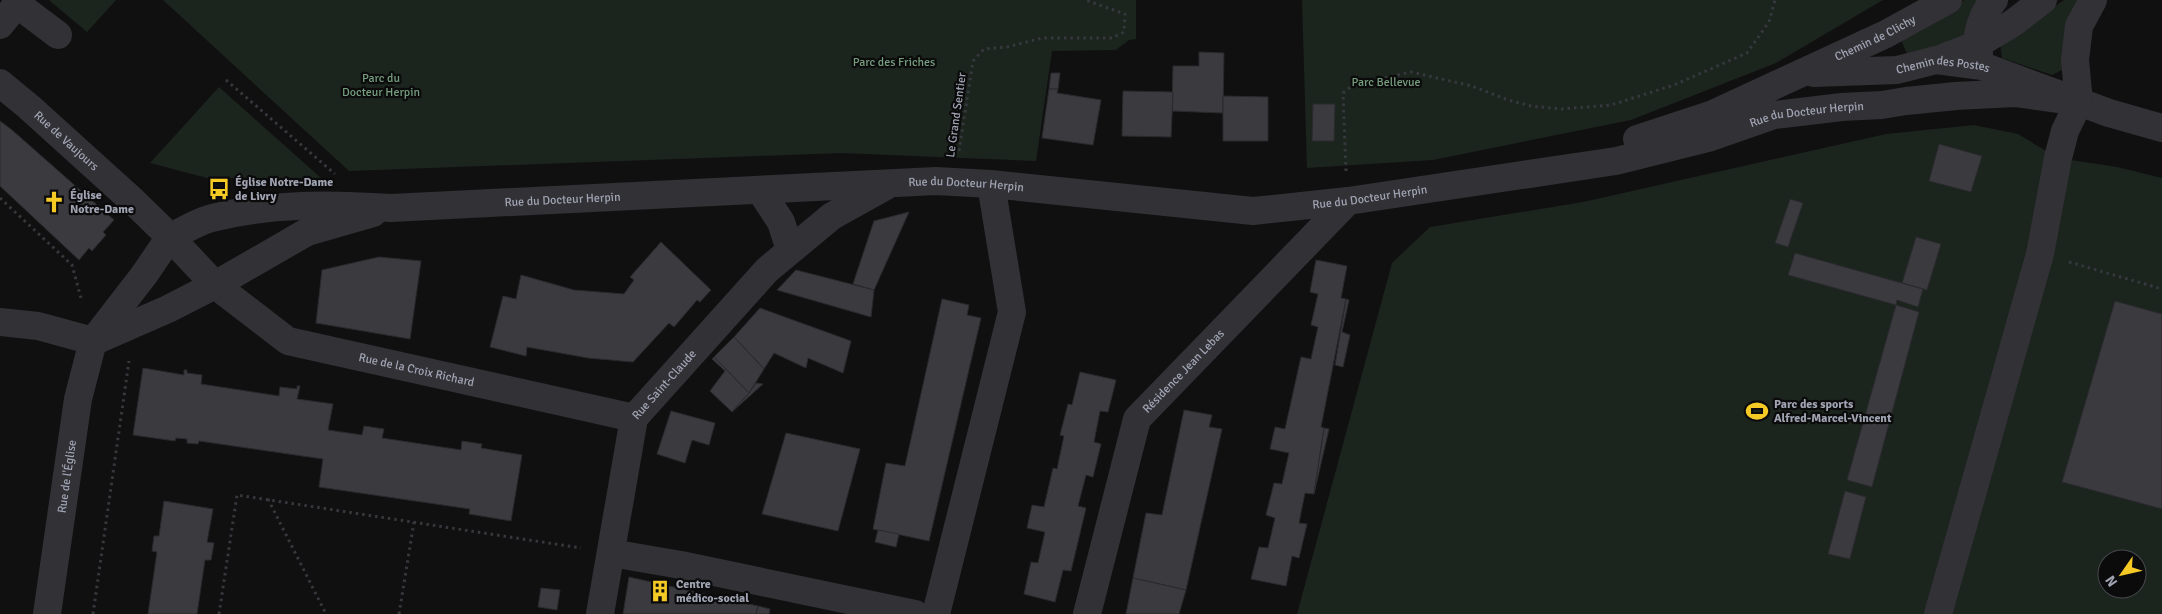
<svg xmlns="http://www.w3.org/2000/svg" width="2162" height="614" viewBox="0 0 2162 614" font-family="Signika,sans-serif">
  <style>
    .green { fill: #1c241e; fill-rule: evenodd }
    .building { fill: #3a3a3f; stroke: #2a2a2e }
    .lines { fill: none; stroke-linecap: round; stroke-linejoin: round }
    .path { stroke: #37383d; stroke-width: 3; stroke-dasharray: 2.5 4; stroke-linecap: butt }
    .minor { stroke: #313136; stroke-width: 28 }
    .labels { text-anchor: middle; stroke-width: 4.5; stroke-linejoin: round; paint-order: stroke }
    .street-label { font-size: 12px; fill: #a1a4b3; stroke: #0b0b0c }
    .park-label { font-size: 12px; fill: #779e7f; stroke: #0b0b0c }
    .poi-label { font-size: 12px; font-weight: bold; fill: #a1a4b3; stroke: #0b0b0c; text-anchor: start }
  </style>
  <rect width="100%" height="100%" fill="#101011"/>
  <g class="green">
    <path d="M49,0H116L87,32Z"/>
    <path d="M163,0H1136V39L1129,40L1116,50L1052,51L1036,161L841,153L349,171Z"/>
    <path d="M1302,0H1883L1776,63L1631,120L1433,160L1307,168Z"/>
    <path d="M1964,0H1979L1969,36L1908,56L1901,40Z"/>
    <path d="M2064,0H2080L2064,69L2052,75L2002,58L2000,44Z"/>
    <path d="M219,87L321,178H207L150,163Z"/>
    <path d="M1974,125L2018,134L2058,158L2117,167L2162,178V614H1297L1392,263L1430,227L1583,202L1886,134ZM2107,559H2137V589H2107Z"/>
  </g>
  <g class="building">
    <path d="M1199,52L1224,53L1223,113L1172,111L1173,66H1199Z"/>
    <path d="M1051,73H1060L1058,89H1049Z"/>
    <path d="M1049,89H1058L1057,93L1101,100L1093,145L1042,138Z"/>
    <path d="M1123,91L1173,92L1171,137L1122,136Z"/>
    <path d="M1223,96L1268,97V141H1223Z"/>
    <path d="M1313,104H1335L1334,141H1312Z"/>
    <path d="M0,121L12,130L114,220L103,232L106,235L92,251L89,248L79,260L0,186Z"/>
    <path d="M1939,144L1982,156L1971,192L1929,181Z"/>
    <path d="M1790,199L1803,203L1788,247L1775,243Z"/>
    <path d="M909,212L874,290L853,284L874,221Z"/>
    <path d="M1916,237L1941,244L1927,290L1902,283Z"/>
    <path d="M661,242L711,290L700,302L697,300L674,327L669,323L633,362L588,358L527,347L526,356L490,347L503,296L516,299L521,275L574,290L624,294L634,280L630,277Z"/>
    <path d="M1795,253L1923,289L1918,307L1897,300L1896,305L1788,275Z"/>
    <path d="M379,257L421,261L410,339L316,323L322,270Z"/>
    <path d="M1316,260L1347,266L1341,298L1346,299L1321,427L1324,428L1314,494L1305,493L1299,523L1307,524L1299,558L1292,556L1286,586L1251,579L1259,547L1268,548L1275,518L1266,515L1274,483L1282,484L1289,453L1270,449L1275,427L1285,429L1301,357L1311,359L1318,327L1311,325L1318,294L1310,292Z"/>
    <path d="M796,270L874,290L871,317L777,290Z"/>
    <path d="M942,299L969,305L967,315L981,318L929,541L873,529L886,463L905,466Z"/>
    <path d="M1346,299L1349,300L1342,332L1350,335L1343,367L1335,365Z"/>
    <path d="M2115,301L2162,314V509L2062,482Z"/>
    <path d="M1896,305L1919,312L1872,487L1847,480Z"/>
    <path d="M760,308L851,341L843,373L808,358L806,368L774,353L764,369L734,337Z"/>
    <path d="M734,337L764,369L749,393L714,357Z"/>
    <path d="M714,357L749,393L732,412L710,391L725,371L712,359Z"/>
    <path d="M143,368L184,375V370H187V373L202,375L201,384L279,396L280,387L297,389V386H300L297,399L333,404L328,430L362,435L364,426L384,429L382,438L461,450L462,441L482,444L481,448L522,455L511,521L469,514L470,509L319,487L323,459L199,441L198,444L187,443V439L176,438L175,441L133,435Z"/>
    <path d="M1080,372L1116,380L1108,412L1100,411L1094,442L1101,444L1093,477L1086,475L1078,506L1086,508L1071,571L1063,570L1055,602L1024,594L1031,562L1038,563L1045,532L1027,528L1032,505L1044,507L1053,468L1057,469L1064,436L1060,435L1068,404L1072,405Z"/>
    <path d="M756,383L763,384L732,412L749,393Z"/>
    <path d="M1184,410L1212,415L1209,427L1222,429L1186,590L1133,578L1146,513L1162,515Z"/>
    <path d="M671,411L715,423L709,445L692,440L685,463L657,454Z"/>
    <path d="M1324,428L1329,429L1314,494Z"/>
    <path d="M786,433L860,449L838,531L762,514Z"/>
    <path d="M1845,491L1866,497L1850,559L1828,554Z"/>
    <path d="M164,501L213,509L207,542L214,543L211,560H205L197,614H148L157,552L152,551L154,536H159Z"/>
    <path d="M878,530L899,534L896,547L875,542Z"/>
    <path d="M629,577L758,606L756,614H623Z"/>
    <path d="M1133,578L1186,590L1179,614H1126Z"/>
    <path d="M541,588L560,590L557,610L538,607Z"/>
    <path d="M758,606L770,609L769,614H756Z"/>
  </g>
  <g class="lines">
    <g class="path">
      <path d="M226,80L335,174"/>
      <path d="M959,151L973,61L984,49L1007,47L1042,38H1112L1124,32L1125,14L1085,0"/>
      <path d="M1346,171L1343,93L1353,85L1411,72L1472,86L1508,100L1531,106L1562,109L1611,105L1674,85L1747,53L1769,22L1775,0"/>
      <path d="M0,198L72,265L82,302"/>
      <path d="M2069,262L2162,289"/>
      <path d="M268,499L326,614"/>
      <path d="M93,614L129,361"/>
      <path d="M219,614L237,495L581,548"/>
      <path d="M399,614L414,522"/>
    </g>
    <g class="minor">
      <path d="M0,25L17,4L58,35"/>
      <path d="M1979,54C1974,36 1982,14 1994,0"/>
      <path d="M1940,59L1976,45L2013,23L2043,0"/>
      <path id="s1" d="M1814,73L1897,70L1936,60L1982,66L2109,113L2162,128"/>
      <path id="s2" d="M0,83L29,107L134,202L170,237L215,285L288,341L634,418"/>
      <path d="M2079,102L2075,60L2079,26L2093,0"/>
      <path id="s3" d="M1637,139L1713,114L1886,34L1948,0"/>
      <path d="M760,190L781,222L790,250"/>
      <path id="s4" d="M170,237C183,231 197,222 212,218C271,203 331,204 391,208L936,181L991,184L1253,211L1348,201L1616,161L1708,138L1774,115L1842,107L1882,105L1906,101L1956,96L2015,93L2079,102"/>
      <path d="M0,322L38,326L93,341"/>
      <path d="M95,341L168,309L215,285L307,232L373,213"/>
      <path d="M611,553L681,565L915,614"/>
      <path id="s5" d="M47,614L78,399L93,341L144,275L170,237"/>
      <path id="s6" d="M600,614L634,418L767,270L832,216L886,186"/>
      <path d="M936,614L1012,312L991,184"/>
      <path id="s7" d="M1087,614L1137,419L1348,201"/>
      <path d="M1938,614L2040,254L2058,158L2065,131L2079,102"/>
    </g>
  </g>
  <defs>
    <g id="bus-bare" transform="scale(1.725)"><path d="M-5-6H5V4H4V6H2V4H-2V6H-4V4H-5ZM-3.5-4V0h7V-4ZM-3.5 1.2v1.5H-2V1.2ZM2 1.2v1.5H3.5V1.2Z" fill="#f5ca25" stroke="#0b0b0c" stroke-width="2.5" paint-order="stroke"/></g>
    <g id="church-bare" transform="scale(1.725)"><path d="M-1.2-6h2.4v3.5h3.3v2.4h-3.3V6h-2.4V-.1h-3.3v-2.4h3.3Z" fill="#f5ca25" stroke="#0b0b0c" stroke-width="2.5" paint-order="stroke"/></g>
    <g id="stadium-bare" transform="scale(1.725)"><path d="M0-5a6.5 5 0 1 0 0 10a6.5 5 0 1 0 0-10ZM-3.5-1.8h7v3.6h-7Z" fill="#f5ca25" stroke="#0b0b0c" stroke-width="2.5" paint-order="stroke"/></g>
    <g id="building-bare" transform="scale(1.725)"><path d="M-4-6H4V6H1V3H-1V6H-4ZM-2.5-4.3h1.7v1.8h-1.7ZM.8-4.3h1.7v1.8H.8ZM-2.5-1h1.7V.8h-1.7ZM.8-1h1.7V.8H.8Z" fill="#f5ca25" stroke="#0b0b0c" stroke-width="2.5" paint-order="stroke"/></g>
  </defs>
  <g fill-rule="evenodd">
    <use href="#bus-bare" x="219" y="189"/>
    <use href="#church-bare" x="54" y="202"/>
    <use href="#stadium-bare" x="1757" y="411"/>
    <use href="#building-bare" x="660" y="591"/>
  </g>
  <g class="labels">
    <g class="street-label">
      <text dy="4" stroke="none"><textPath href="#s3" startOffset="259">Chemin de Clichy</textPath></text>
      <text dy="4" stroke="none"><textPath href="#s1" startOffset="130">Chemin des Postes</textPath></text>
      <text transform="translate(956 115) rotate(-82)" y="4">Le Grand Sentier</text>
      <text dy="4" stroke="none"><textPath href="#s4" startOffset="1654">Rue du Docteur Herpin</textPath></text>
      <text dy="4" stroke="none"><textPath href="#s2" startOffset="88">Rue de Vaujours</textPath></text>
      <text dy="4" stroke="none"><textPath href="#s4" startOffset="802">Rue du Docteur Herpin</textPath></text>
      <text dy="4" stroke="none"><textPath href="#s4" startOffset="1208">Rue du Docteur Herpin</textPath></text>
      <text dy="4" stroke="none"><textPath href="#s4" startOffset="398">Rue du Docteur Herpin</textPath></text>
      <text dy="4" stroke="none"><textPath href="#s2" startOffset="519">Rue de la Croix Richard</textPath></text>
      <text dy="4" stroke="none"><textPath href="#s7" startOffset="268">Résidence Jean Lebas</textPath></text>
      <text dy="4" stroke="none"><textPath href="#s6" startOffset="244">Rue Saint-Claude</textPath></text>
      <text dy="4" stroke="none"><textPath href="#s5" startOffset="139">Rue de l'Église</textPath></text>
    </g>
    <g class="park-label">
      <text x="894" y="66">Parc des Friches</text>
      <text x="381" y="82">Parc du<tspan x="381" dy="14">Docteur Herpin</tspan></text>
      <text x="1386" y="86">Parc Bellevue</text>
    </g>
    <g class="poi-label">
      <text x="235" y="186">Église Notre-Dame<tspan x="235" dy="14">de Livry</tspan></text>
      <text x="70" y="199">Église<tspan x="70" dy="14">Notre-Dame</tspan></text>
      <text x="1774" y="408">Parc des sports<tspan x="1774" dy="14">Alfred-Marcel-Vincent</tspan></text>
      <text x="676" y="588">Centre<tspan x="676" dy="14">médico-social</tspan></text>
    </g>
  </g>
  <g transform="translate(2122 574) rotate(236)"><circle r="24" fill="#0b0b0c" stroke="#47484f"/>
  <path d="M0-4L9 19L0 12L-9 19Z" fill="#f5ca25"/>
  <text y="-8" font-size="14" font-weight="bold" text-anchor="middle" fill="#a1a4b3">N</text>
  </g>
</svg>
